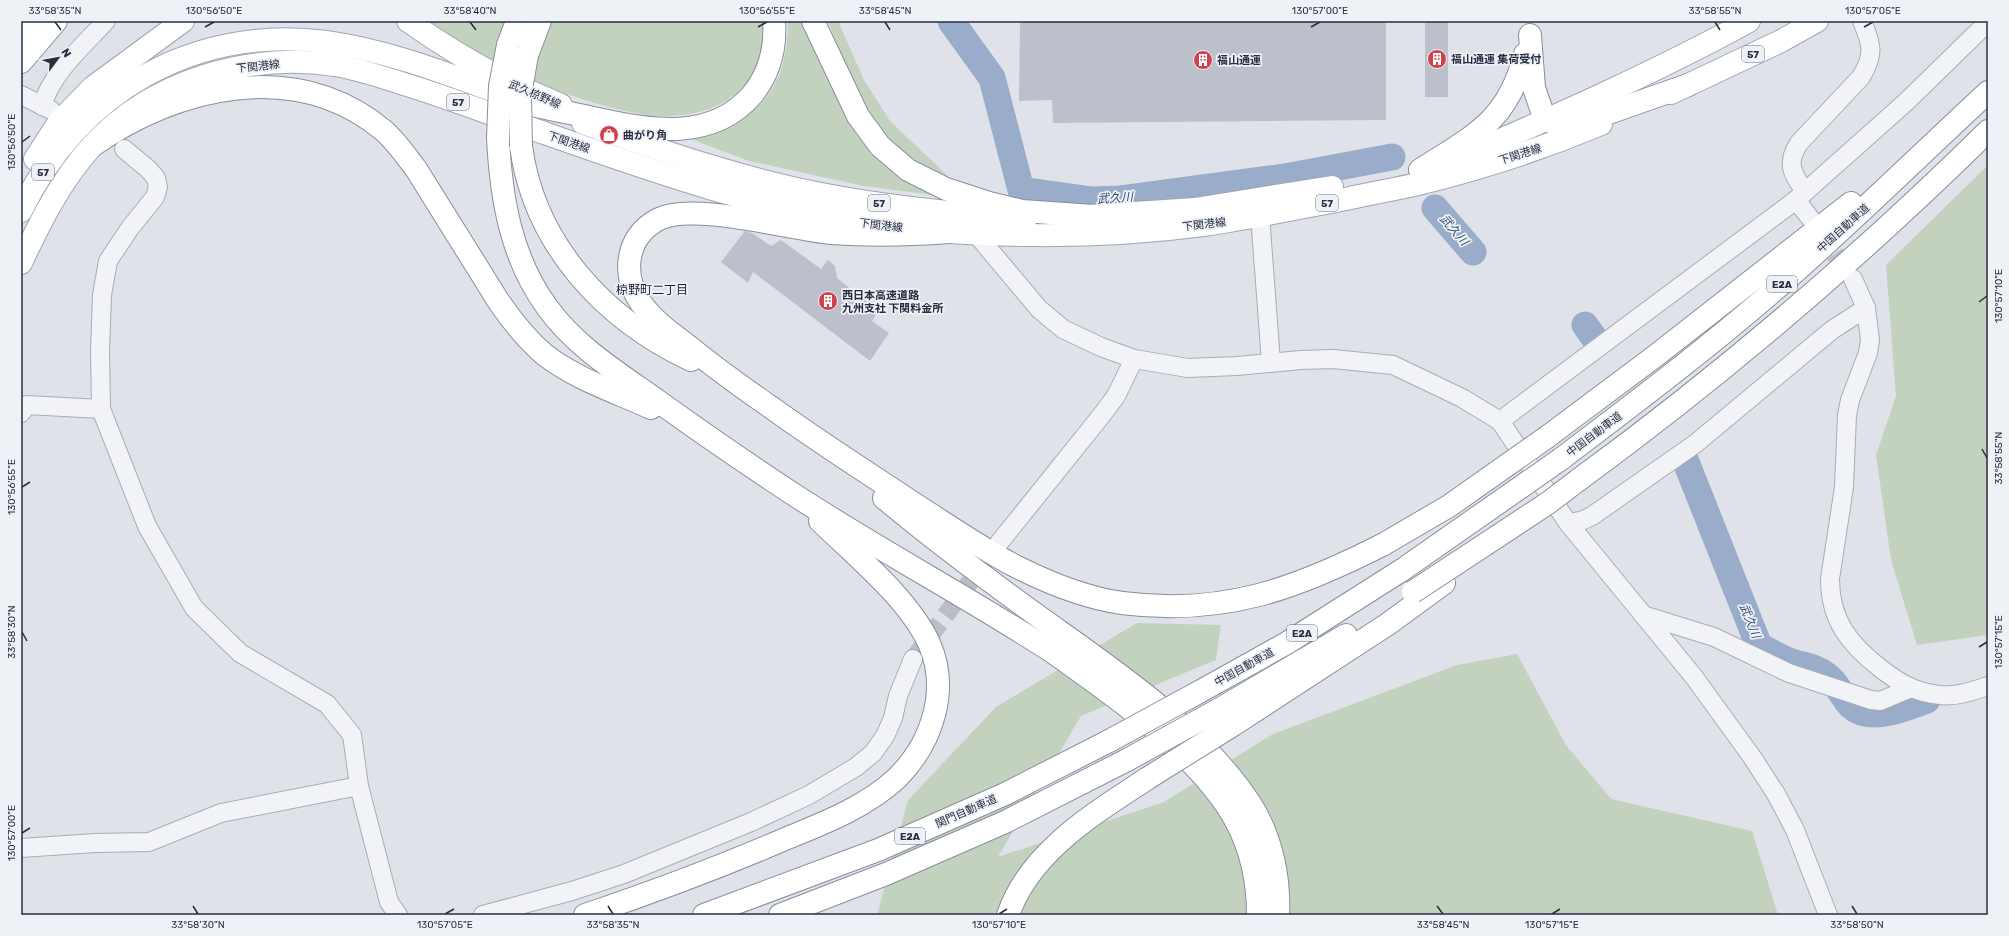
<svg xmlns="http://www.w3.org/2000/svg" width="2009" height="936" viewBox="0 0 2009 936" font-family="Rubik,'Noto Sans JP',sans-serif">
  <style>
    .green { fill: #c3d2bf }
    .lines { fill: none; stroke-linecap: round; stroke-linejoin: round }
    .river { stroke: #99acc9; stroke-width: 27 }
    .building { fill: #bcc0cb }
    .minor-tunnel { stroke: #babec6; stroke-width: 18; stroke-dasharray: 18 9; stroke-linecap: butt }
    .minor-casing { stroke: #a8acb6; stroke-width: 20 }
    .major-casing { stroke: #9ea5b4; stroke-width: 24 }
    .highway-casing { stroke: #868e9f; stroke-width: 24 }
    .minor { stroke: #f1f3f6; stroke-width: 18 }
    .major { stroke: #fff; stroke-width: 22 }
    .highway { stroke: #fff; stroke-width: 22 }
    .highway-bridge-casing { stroke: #868e9f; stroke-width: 24; stroke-linecap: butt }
    .highway-bridge { stroke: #fff; stroke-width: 22 }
    .ticks { fill: none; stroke: #272e40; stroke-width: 1.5 }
    .labels { text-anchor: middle; stroke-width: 3.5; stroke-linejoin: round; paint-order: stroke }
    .shield { fill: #eef1f6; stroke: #636877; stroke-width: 1 }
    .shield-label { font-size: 10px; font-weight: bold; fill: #272e40 }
    .poi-label { font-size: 11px; font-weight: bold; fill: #272e40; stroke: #eef1f6; text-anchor: start }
    .street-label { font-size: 11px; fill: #272e40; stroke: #eef1f6 }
    .water-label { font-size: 12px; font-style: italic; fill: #314a74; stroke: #eef1f6 }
    .neighbourhood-label { font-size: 12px; fill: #1a1f30; stroke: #eef1f6 }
    .neatline { fill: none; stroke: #272e40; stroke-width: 1.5 }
    .ticks-label { font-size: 10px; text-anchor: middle; fill: #272e40 }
  </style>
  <rect width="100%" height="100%" fill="#dfe2e8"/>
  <g class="green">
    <path d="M425,21H504L493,66Z"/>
    <path d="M548,21H764C763,29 764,38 763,45C753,101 705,118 655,116C647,116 638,113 631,112C596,105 564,93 532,81V68Z"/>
    <path d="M788,21H805L832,82L940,196L864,186L749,161L688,138C707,130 730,124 748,113C780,94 788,55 788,21Z"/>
    <path d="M828,21H838L864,80L890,121L948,176C927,167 907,157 890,141C859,110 844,61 828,21Z"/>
    <path d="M1988,165V635L1917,645L1891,560L1876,455L1896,396L1886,265Z"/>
    <path d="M1137,623L1221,625L1216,660L1081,716L998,857L1164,802L1273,734L1457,665L1517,654L1566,745L1611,799L1752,831L1778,915H877L908,800L996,707Z"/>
  </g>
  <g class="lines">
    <g class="river">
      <path d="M951,21L992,78L1021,190L1092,200L1121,199L1285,177L1392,157"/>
      <path d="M1435,208L1473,252"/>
      <path d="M1585,325L1595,339"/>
      <path d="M1686,462L1759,646C1769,651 1779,657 1789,661C1802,666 1815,666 1826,675C1837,682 1842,697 1851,706C1870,724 1907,707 1927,700"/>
    </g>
  </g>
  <g class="building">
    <path d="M1020,21H1386V120L1053,123L1052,100L1019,101Z"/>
    <rect x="1425" y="21" width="23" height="76"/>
    <path d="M745,231L752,233L771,246L781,240L821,269L828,260L835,266L837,278L878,311L872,321L889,333L870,361L753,272L748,283L721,262Z"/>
  </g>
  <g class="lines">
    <g class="minor-tunnel">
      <path d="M1819,232L1851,276"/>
      <path d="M913,659L999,543"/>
    </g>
    <g class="minor-casing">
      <g id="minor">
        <path d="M21,95L51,110"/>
        <path d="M42,106C52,72 83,46 106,21"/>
        <path d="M124,149L148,169L156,178L158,187L155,197L130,228L108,261L102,295L100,351L101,409L147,526L194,608L240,653L327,704L352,735L359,786L389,902L398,915"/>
        <path d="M1805,192C1793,174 1785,164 1799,143L1861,77C1875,54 1872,45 1862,21"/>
        <path d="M1796,200L1810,218"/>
        <path d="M1259,202L1271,362"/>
        <path d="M977,235L1039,309L1063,329L1101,347L1134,359L1188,368L1237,366L1301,360L1333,359L1393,365L1462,398L1500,421L1568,523L1694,677L1752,757L1776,794L1795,830L1828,915"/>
        <path d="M1853,279L1866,308L1870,340L1868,353L1850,400L1847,415L1844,487L1830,579C1830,620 1849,644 1880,668C1899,683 1916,693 1940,695C1956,697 1973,691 1988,686"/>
        <path d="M21,413L27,405L101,409"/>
        <path d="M1500,421L1796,200L1906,102L1988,22"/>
        <path d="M1568,523L1581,521L1592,516L1695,444L1832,330L1866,308"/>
        <path d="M999,543L1101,416L1116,396L1134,359"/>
        <path d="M1643,615L1714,637L1789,673L1871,700L1880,701L1909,689"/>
        <path d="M21,848L95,843L149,842L221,813L359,786"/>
        <path d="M483,915L572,891L624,874L751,822L809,795L856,767L873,753L885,736L893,718L898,696L913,659"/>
      </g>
    </g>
    <g class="major-casing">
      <g id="major">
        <path d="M408,21C456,55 506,83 561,105"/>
        <path d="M1671,93L1781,41L1817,21"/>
        <path d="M583,123C661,151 739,178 821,194C888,207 958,214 1026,218"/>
        <path d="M35,159L59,122L93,87L183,21"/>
        <path d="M1440,164L1454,160C1554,117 1654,73 1749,21"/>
        <path d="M21,211C78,92 194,25 326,42C392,51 455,77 516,99"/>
        <path d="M1074,217L1195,209L1332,187"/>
        <path d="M21,263C40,222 61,180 92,146C152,81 248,52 335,65C358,69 379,76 401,83C450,98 499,117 547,134C655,172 763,210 877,225C982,238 1098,239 1203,225C1251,218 1299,208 1346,199C1372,193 1397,189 1422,183C1483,168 1544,148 1601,124"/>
      </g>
    </g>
    <g class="highway-casing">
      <g id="highway">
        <path d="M813,21L858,116L880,146L908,170L946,189L989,203L1022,211L1093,216"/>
        <path d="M1530,35L1534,88L1545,120L1559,125L1580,123L1688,85"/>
        <path d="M21,36L31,21"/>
        <path d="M508,45L517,21"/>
        <path d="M527,55L540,21"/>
        <path d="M21,62L56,21"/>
        <path d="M532,105C554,110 576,114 598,119C651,131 712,141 752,95C769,74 776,48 774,21"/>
        <path d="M498,138C501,198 511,258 547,307C576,348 622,375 662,404C705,435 749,465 793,494C877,549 966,596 1051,651C1111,693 1201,756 1236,821C1252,851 1258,882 1258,915"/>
        <path d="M92,146C177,86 295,58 383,130C396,141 406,156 416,169L499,302C512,321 527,340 545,355C576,379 616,392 651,408"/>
        <path d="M521,146C534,244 604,319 691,360"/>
        <path d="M1420,170C1475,135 1508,121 1525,54"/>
        <path d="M949,232C909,235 871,236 831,233C790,229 692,202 659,219C626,236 621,274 641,303C653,320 671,333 687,345C714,367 743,388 772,408C819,442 868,473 916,505C949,526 982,549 1017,567C1049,583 1086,598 1122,603C1223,616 1296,589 1384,544"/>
        <path d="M1547,437L1654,357L1851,203"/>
        <path d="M1561,459C1635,403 1709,347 1779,286C1851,223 1919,156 1988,92"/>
        <path d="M1577,481C1722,375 1860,257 1988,131"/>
        <path d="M884,498C935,541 988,580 1042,619C1115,671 1202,729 1251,805C1271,836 1280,878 1278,915"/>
        <path d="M1199,692L1287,643L1402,570"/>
        <path d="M1218,710L1346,635"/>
        <path d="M1233,725L1388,624L1444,583"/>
        <path d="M585,915C653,892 720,867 785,839C824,823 866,807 897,778C932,743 950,690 929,643C908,598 856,556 820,521"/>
        <path d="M704,915L878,850L1005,794L1109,741"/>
        <path d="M780,915L886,874L1005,822L1127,760"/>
        <path d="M1008,915C1030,851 1095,813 1148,778"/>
      </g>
    </g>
    <use href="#minor" class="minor"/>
    <use href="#major" class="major"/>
    <use href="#highway" class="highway"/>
    <g class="highway-bridge-casing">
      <g id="highway-bridge">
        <path d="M498,138L500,86L508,45"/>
        <path d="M521,146L520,95L527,55"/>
        <path d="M1384,544L1449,506L1547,437"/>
        <path d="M1402,570L1561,459"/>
        <path d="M1413,592L1548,503L1577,481"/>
        <path d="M1109,741L1199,692"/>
        <path d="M1127,760L1218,710"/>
        <path d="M1148,778L1233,725"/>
      </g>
    </g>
    <use href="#highway-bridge" class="highway-bridge"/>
  </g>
  <path class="ticks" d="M55,22L61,30M470,22L476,30M885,22L890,30M1715,22L1720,30M205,27L214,22M758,27L767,22M1311,27L1320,22M1864,27L1873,22M22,142L30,136M1979,302L1987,296M1982,449L1987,458M22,487L30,482M22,632L27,641M1979,647L1987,642M22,833L30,828M193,906L198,914M608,906L613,914M1437,906L1443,914M1852,906L1857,914M445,914L454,909M999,914L1007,909M1552,914L1560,909"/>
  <defs>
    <g id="building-disc" transform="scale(1)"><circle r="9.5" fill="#d0414b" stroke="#eef1f6"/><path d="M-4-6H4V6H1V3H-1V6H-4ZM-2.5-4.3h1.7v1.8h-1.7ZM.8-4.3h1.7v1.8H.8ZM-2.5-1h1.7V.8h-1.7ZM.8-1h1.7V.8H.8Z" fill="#fff"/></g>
    <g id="shop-disc" transform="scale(1)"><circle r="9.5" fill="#d0414b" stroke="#eef1f6"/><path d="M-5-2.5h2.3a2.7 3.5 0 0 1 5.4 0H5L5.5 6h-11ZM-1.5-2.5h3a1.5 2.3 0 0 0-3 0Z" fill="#fff"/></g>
  </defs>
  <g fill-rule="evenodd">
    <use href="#building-disc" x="1437" y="59"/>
    <use href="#building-disc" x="1203" y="60"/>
    <use href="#shop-disc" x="609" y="135"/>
    <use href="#building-disc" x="828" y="301"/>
  </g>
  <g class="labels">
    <g class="shield">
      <rect x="1742" y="46" width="22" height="16" rx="3"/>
      <rect x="447" y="94" width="22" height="16" rx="3"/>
      <rect x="32" y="164" width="22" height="16" rx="3"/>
      <rect x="868" y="195" width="22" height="16" rx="3"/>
      <rect x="1316" y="195" width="22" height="16" rx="3"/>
      <rect x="1767" y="276" width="30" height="16" rx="3"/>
      <rect x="1287" y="625" width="30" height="16" rx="3"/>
      <rect x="895" y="828" width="30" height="16" rx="3"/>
    </g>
    <g class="shield-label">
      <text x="1753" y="58">57</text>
      <text x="458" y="106">57</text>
      <text x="43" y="176">57</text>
      <text x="879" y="207">57</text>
      <text x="1327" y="207">57</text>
      <text x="1782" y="288">E2A</text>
      <text x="1302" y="637">E2A</text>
      <text x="910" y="840">E2A</text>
    </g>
    <g class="poi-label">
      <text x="1451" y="63">福山通運 集荷受付</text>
      <text x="1217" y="64">福山通運</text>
      <text x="623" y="139">曲がり角</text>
      <text x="842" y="299">西日本高速道路<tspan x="842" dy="13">九州支社 下関料金所</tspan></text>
    </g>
    <g class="street-label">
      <text transform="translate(258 66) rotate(-6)" y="4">下関港線</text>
      <text transform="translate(535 94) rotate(23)" y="4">武久椋野線</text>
      <text transform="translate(569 142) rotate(19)" y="4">下関港線</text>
      <text transform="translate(1520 154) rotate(-18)" y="4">下関港線</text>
      <text transform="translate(1204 224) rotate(-7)" y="4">下関港線</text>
      <text transform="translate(881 225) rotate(7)" y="4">下関港線</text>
      <text transform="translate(1843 228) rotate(-42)" y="4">中国自動車道</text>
      <text transform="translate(1594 434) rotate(-37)" y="4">中国自動車道</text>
      <text transform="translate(1244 667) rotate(-29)" y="4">中国自動車道</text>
      <text transform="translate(966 811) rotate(-24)" y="4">関門自動車道</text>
    </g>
    <g class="water-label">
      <text transform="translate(1115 198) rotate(-4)" y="4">武久川</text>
      <text transform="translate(1454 230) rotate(49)" y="4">武久川</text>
      <text transform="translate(1750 621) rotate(68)" y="4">武久川</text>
    </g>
    <g class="neighbourhood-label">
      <text x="652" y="294">椋野町二丁目</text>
    </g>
  </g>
  <rect width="2009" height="936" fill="none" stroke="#eef1f6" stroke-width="44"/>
  <g transform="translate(58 58) rotate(58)" stroke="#eef1f6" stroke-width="3" paint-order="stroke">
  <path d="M0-3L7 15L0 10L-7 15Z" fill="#272e40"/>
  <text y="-6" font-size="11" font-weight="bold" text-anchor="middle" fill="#272e40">N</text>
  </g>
  <rect x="22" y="22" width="1965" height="892" class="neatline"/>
  <g class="ticks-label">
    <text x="55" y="14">33°58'35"N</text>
    <text x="214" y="14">130°56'50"E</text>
    <text x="470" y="14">33°58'40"N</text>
    <text x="767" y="14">130°56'55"E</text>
    <text x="885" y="14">33°58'45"N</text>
    <text x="1320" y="14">130°57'00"E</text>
    <text x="1715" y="14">33°58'55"N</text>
    <text x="1873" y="14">130°57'05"E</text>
    <text transform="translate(11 142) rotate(-90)" y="4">130°56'50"E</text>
    <text transform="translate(1998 296) rotate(-90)" y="4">130°57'10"E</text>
    <text transform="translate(1998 458) rotate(-90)" y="4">33°58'55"N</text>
    <text transform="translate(11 487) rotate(-90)" y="4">130°56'55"E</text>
    <text transform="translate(11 632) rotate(-90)" y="4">33°58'30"N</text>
    <text transform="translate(1998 642) rotate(-90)" y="4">130°57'15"E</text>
    <text transform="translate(11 833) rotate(-90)" y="4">130°57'00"E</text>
    <text x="198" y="928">33°58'30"N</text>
    <text x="445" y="928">130°57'05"E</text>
    <text x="613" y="928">33°58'35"N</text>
    <text x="999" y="928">130°57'10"E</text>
    <text x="1443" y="928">33°58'45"N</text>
    <text x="1552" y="928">130°57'15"E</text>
    <text x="1857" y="928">33°58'50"N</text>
  </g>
</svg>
